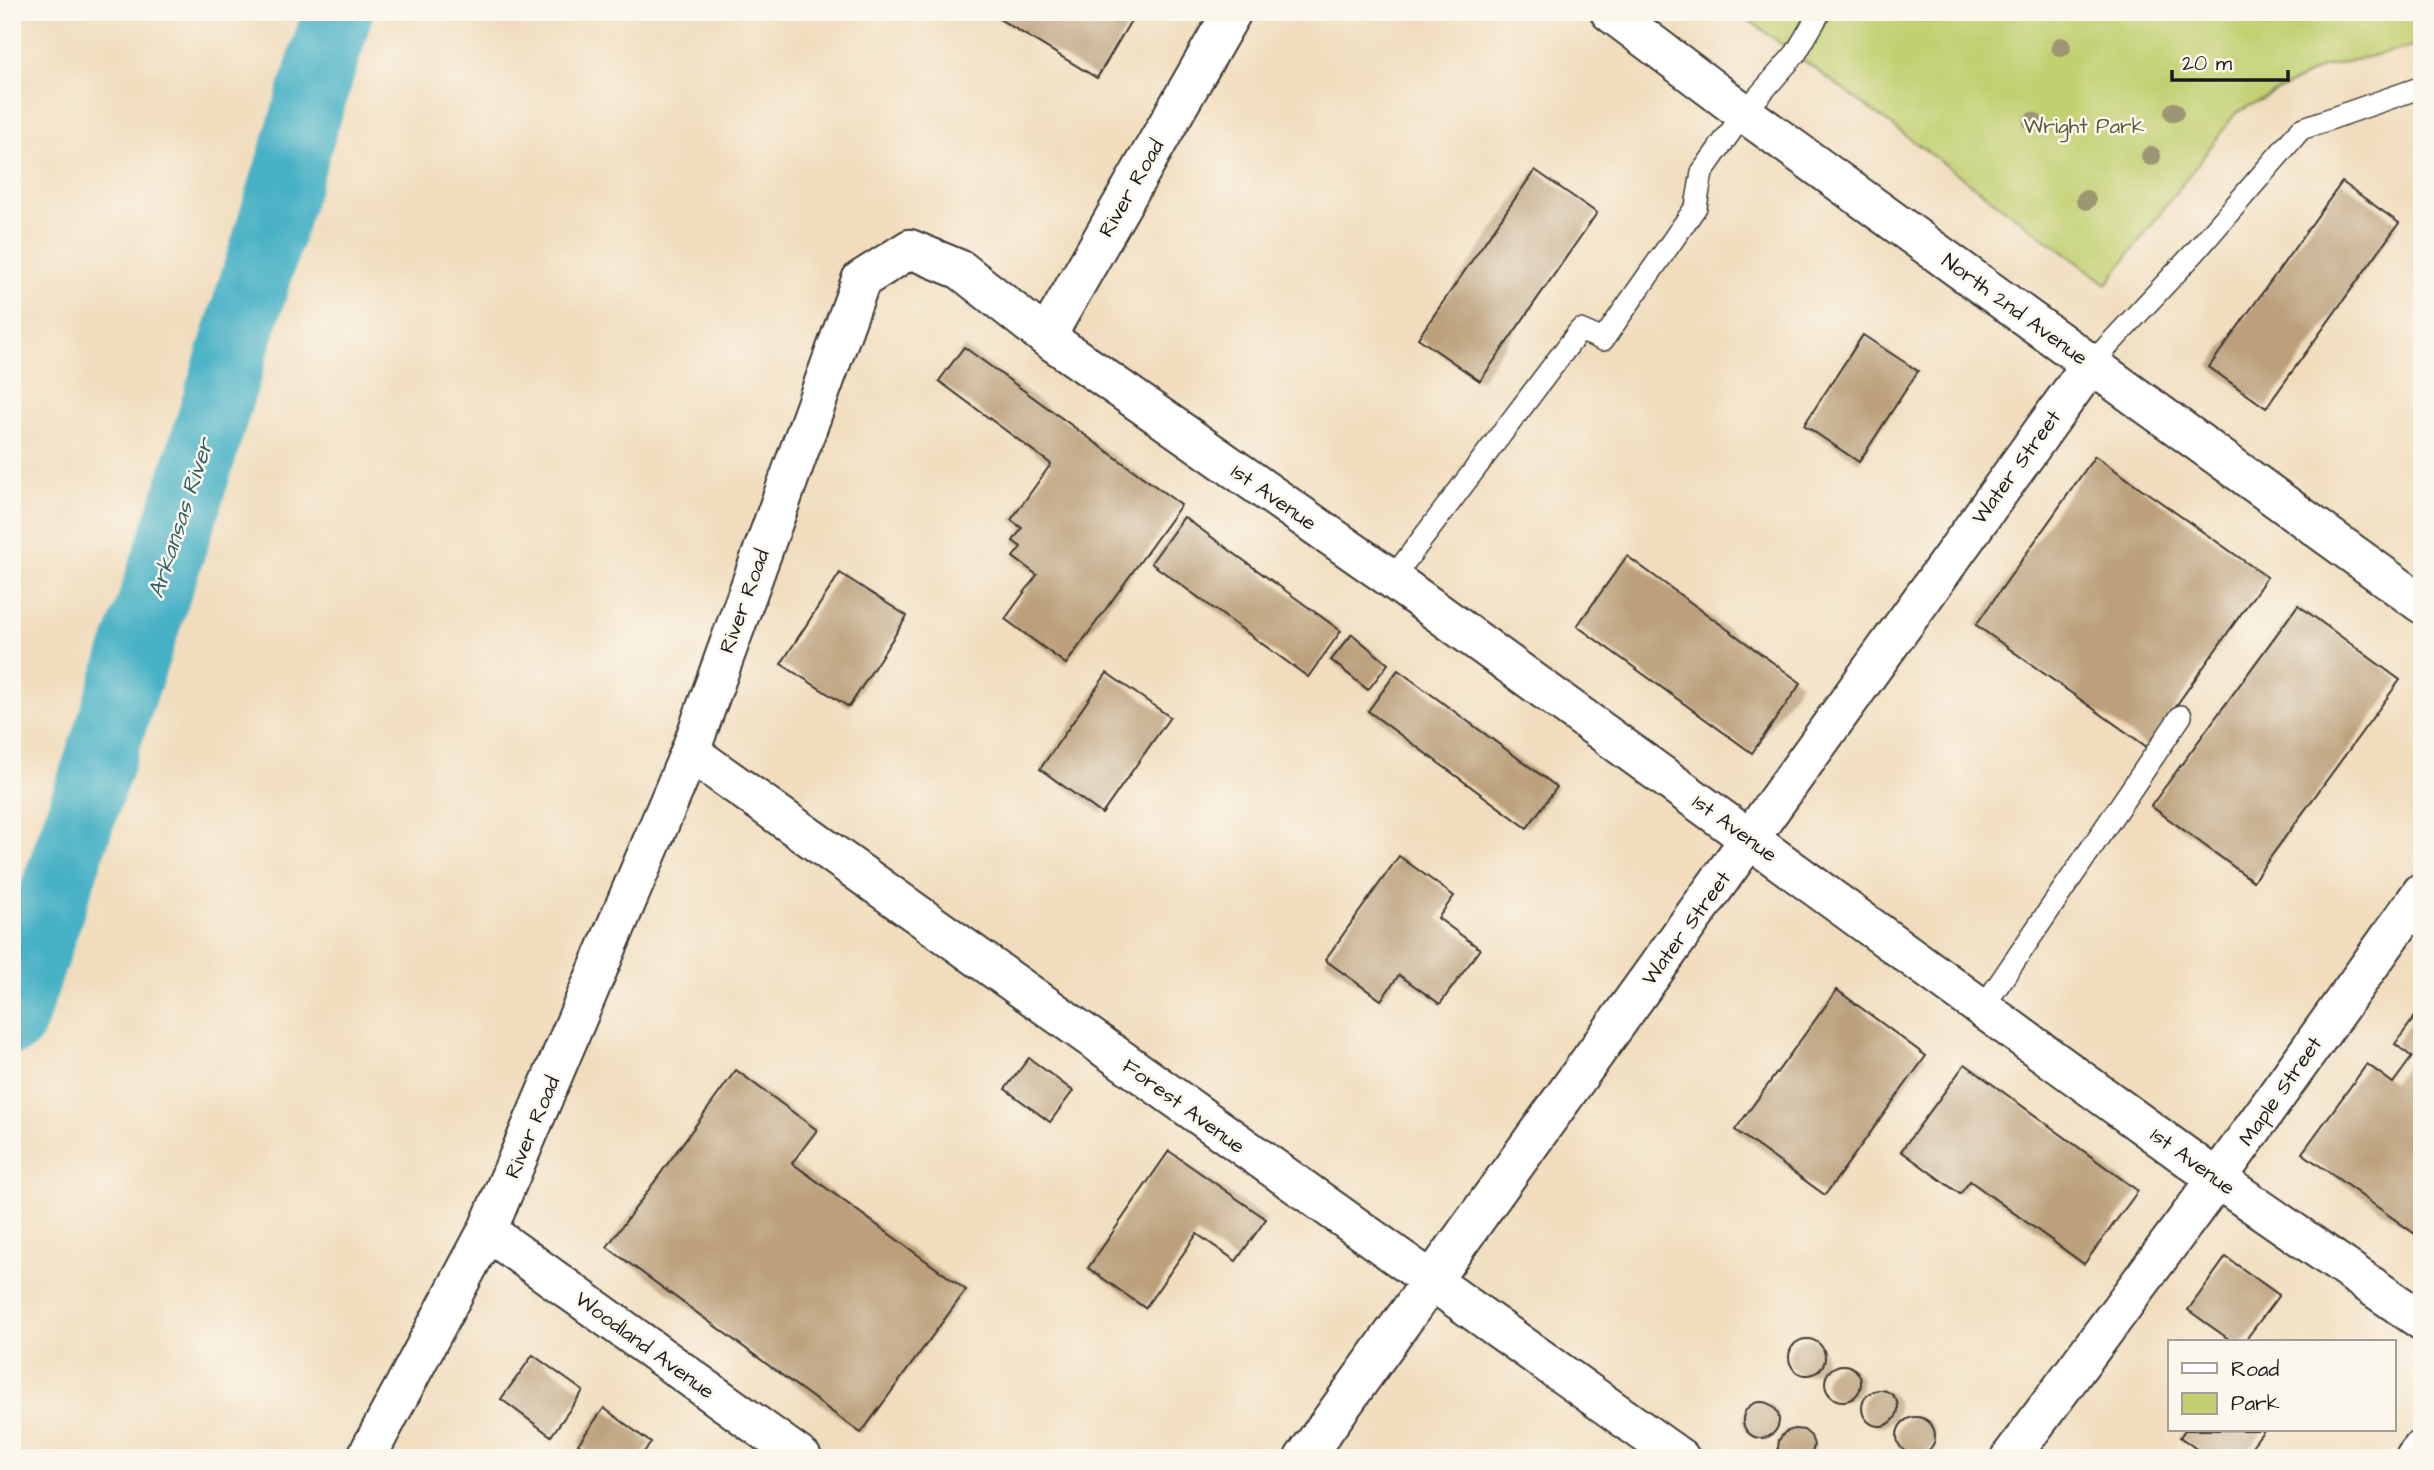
<svg xmlns="http://www.w3.org/2000/svg" width="2434" height="1470" viewBox="0 0 2434 1470" font-family="'Architects Daughter',sans-serif">
  <style>
    .green { fill: #c2d072; stroke: #6f7647; stroke-width: 2 }
    .lines { fill: none; stroke-linecap: round; stroke-linejoin: round }
    .river { stroke: #47b1c5; stroke-width: 70 }
    .building { fill: #bca07b }
    .service-casing { stroke: #3c3934; stroke-width: 24 }
    .minor-casing { stroke: #3c3934; stroke-width: 42 }
    .primary-casing { stroke: #3c3934; stroke-width: 42 }
    .service { stroke: #fff; stroke-width: 21 }
    .minor { stroke: #fff; stroke-width: 38 }
    .primary { stroke: #fff; stroke-width: 38 }
    .tree { fill: #9c9675 }
    .labels { text-anchor: middle; stroke-width: 5; stroke-linejoin: round; paint-order: stroke }
    .park-label { font-size: 21px; fill: #565b3a; stroke: #fbf7ec }
    .street-label { font-size: 21px; fill: #1c1c1c; stroke: #fbf7ec }
    .water-label { font-size: 23px; font-style: italic; fill: #2f5f68; stroke: #fbf7ec }
  </style>
  <rect width="100%" height="100%" fill="#fbf7ec"/>
  <filter id="ink" filterUnits="userSpaceOnUse"><feTurbulence type="fractalNoise" baseFrequency=".0143" numOctaves="2"/><feDisplacementMap in="SourceGraphic" scale="14" xChannelSelector="R" yChannelSelector="G"/><feConvolveMatrix kernelMatrix="1 2 1 2 8 2 1 2 1" color-interpolation-filters="sRGB"/></filter>
  <filter id="wash" filterUnits="userSpaceOnUse"><feTurbulence type="fractalNoise" baseFrequency=".00686" numOctaves="4" result="noise"/><feDisplacementMap in="SourceGraphic" scale="28" xChannelSelector="R" yChannelSelector="G"/><feGaussianBlur stdDeviation="1.57" result="paint"/><feColorMatrix in="noise" values="0 0 0 0 0 0 0 0 0 0 0 0 0 0 0 0 0 1.4 0 .05"/><feComposite in="paint" operator="in"/></filter>
  <g filter="url(#wash)">
    <rect width="100%" height="100%" fill="#f1ddbd"/>
    <path class="green" d="M1738,12H2422V45L2323,67L2236,113L2107,284Z"/>
    <g class="lines">
      <path class="river" d="M12,1020L186,503L338,12"/>
    </g>
    <g id="blocks">
      <g class="building">
        <path d="M992,12H1136L1097,78L991,14Z"/>
        <path d="M1535,170L1597,213L1480,381L1418,338Z"/>
        <path d="M2342,182L2399,223L2266,408L2209,367Z"/>
        <path d="M1863,335L1918,371L1859,462L1804,425Z"/>
        <path d="M964,347L1181,505L1066,664L1005,619L1037,575L1013,557L1021,547L1013,541L1022,528L1011,520L1051,464L939,381Z"/>
        <path d="M2095,456L2267,577L2147,747L1976,625Z"/>
        <path d="M1184,517L1341,631L1308,677L1151,563Z"/>
        <path d="M1627,556L1801,683L1752,753L1577,626Z"/>
        <path d="M840,573L907,616L849,707L781,664Z"/>
        <path d="M2298,605L2400,680L2253,881L2151,806Z"/>
        <path d="M1352,634L1388,664L1368,690L1331,660Z"/>
        <path d="M1398,670L1557,787L1527,828L1368,711Z"/>
        <path d="M1107,673L1170,717L1102,814L1040,769Z"/>
        <path d="M1399,856L1454,896L1438,918L1480,949L1440,1004L1399,975L1381,1000L1325,960Z"/>
        <path d="M1837,990L1926,1056L1825,1195L1735,1130Z"/>
        <path d="M2422,1007V1239L2302,1153L2367,1064L2393,1083L2412,1057L2395,1044Z"/>
        <path d="M1029,1058L1073,1091L1050,1122L1005,1089Z"/>
        <path d="M1965,1064L2138,1191L2084,1264L1970,1181L1960,1194L1901,1151Z"/>
        <path d="M736,1070L817,1130L792,1163L966,1290L861,1433L607,1247Z"/>
        <path d="M1169,1151L1266,1219L1236,1261L1197,1234L1145,1308L1088,1268Z"/>
        <path d="M2226,1257L2279,1295L2244,1342H2233L2188,1310Z"/>
        <circle cx="1807" cy="1357" r="18"/>
        <path d="M533,1355L583,1391L551,1436L501,1399Z"/>
        <circle cx="1843" cy="1383" r="18"/>
        <circle cx="1880" cy="1408" r="18"/>
        <circle cx="1761" cy="1420" r="18"/>
        <path d="M604,1408L651,1443L639,1458H596L578,1444Z"/>
        <circle cx="1916" cy="1436" r="19"/>
        <path d="M1794,1429L1804,1430L1811,1436L1814,1445L1811,1458H1781L1778,1449L1779,1440L1785,1432Z"/>
        <path d="M2185,1430H2264L2243,1458H2209L2180,1437Z"/>
      </g>
    </g>
  </g>
  <g filter="url(#ink)">
    <use href="#blocks" fill-opacity="0" stroke="#3c3934" stroke-width="2"/>
    <g class="lines">
      <g class="service-casing">
        <g id="service">
          <path d="M2091,364L2196,251L2301,129L2422,87"/>
          <path d="M1392,579L1580,330L1603,340L1696,207L1702,172L1744,113L1796,53L1820,12"/>
          <path d="M1982,1009L2181,716"/>
        </g>
      </g>
      <g class="minor-casing">
        <g id="minor">
          <path d="M1046,337L1232,12"/>
          <path d="M690,752L1680,1458"/>
          <path d="M487,1231L802,1458"/>
          <path d="M366,1458L487,1231L690,752L861,280L910,249L961,270L1046,337L1392,579L2217,1179L2422,1321"/>
          <path d="M1304,1458L2091,364"/>
          <path d="M2010,1458L2217,1179L2422,892"/>
        </g>
      </g>
      <g class="primary-casing">
        <g id="primary">
          <path d="M1610,12L1744,113L2422,604"/>
          <path d="M2415,1458L2422,1449"/>
        </g>
      </g>
      <use href="#service" class="service"/>
      <use href="#minor" class="minor"/>
      <use href="#primary" class="primary"/>
    </g>
    <g class="tree">
      <circle cx="2061" cy="47" r="10"/>
      <circle cx="2174" cy="112" r="10"/>
      <circle cx="2033" cy="122" r="10"/>
      <circle cx="2151" cy="156" r="10"/>
      <circle cx="2086" cy="200" r="10"/>
    </g>
  </g>
  <g class="labels">
    <g class="park-label">
      <text x="2084" y="133">Wright Park</text>
    </g>
    <g class="street-label">
      <text transform="translate(1131 188) rotate(-60)" y="7">River Road</text>
      <text transform="translate(2015 309) rotate(36)" y="7">North 2nd Avenue</text>
      <text transform="translate(2016 467) rotate(-54)" y="7">Water Street</text>
      <text transform="translate(1274 497) rotate(35)" y="7">1st Avenue</text>
      <text transform="translate(744 601) rotate(-70)" y="7">River Road</text>
      <text transform="translate(1735 828) rotate(36)" y="7">1st Avenue</text>
      <text transform="translate(1686 928) rotate(-54)" y="7">Water Street</text>
      <text transform="translate(2280 1091) rotate(-55)" y="7">Maple Street</text>
      <text transform="translate(1184 1106) rotate(36)" y="7">Forest Avenue</text>
      <text transform="translate(532 1127) rotate(-67)" y="7">River Road</text>
      <text transform="translate(2193 1161) rotate(36)" y="7">1st Avenue</text>
      <text transform="translate(645 1345) rotate(36)" y="7">Woodland Avenue</text>
    </g>
    <g class="water-label">
      <text transform="translate(180 518) rotate(-72)" y="8">Arkansas River</text>
    </g>
  </g>
  <rect width="2434" height="1470" fill="none" stroke="#fbf7ec" stroke-width="42"/>
  <rect x="2168" y="1340" width="228" height="91" fill="#fbf7ec" stroke="#a29f99" stroke-width="2"/>
  <rect x="2182" y="1363" width="35" height="10" fill="#ffffff" stroke="#a29f99" stroke-width="2"/>
  <text x="2231" y="1376" font-size="21" fill="#1c1c1c">Road</text>
  <rect x="2182" y="1393" width="35" height="21" fill="#c2d072" stroke="#a29f99" stroke-width="2"/>
  <text x="2231" y="1410" font-size="21" fill="#1c1c1c">Park</text>
  <path d="M2172 70v10h116v-10" fill="none" stroke="#1c1c1c" stroke-width="3.5"/>
  <text x="2182" y="70" font-size="21" fill="#1c1c1c" stroke="#fbf7ec" stroke-width="5" paint-order="stroke">20 m</text>
</svg>
